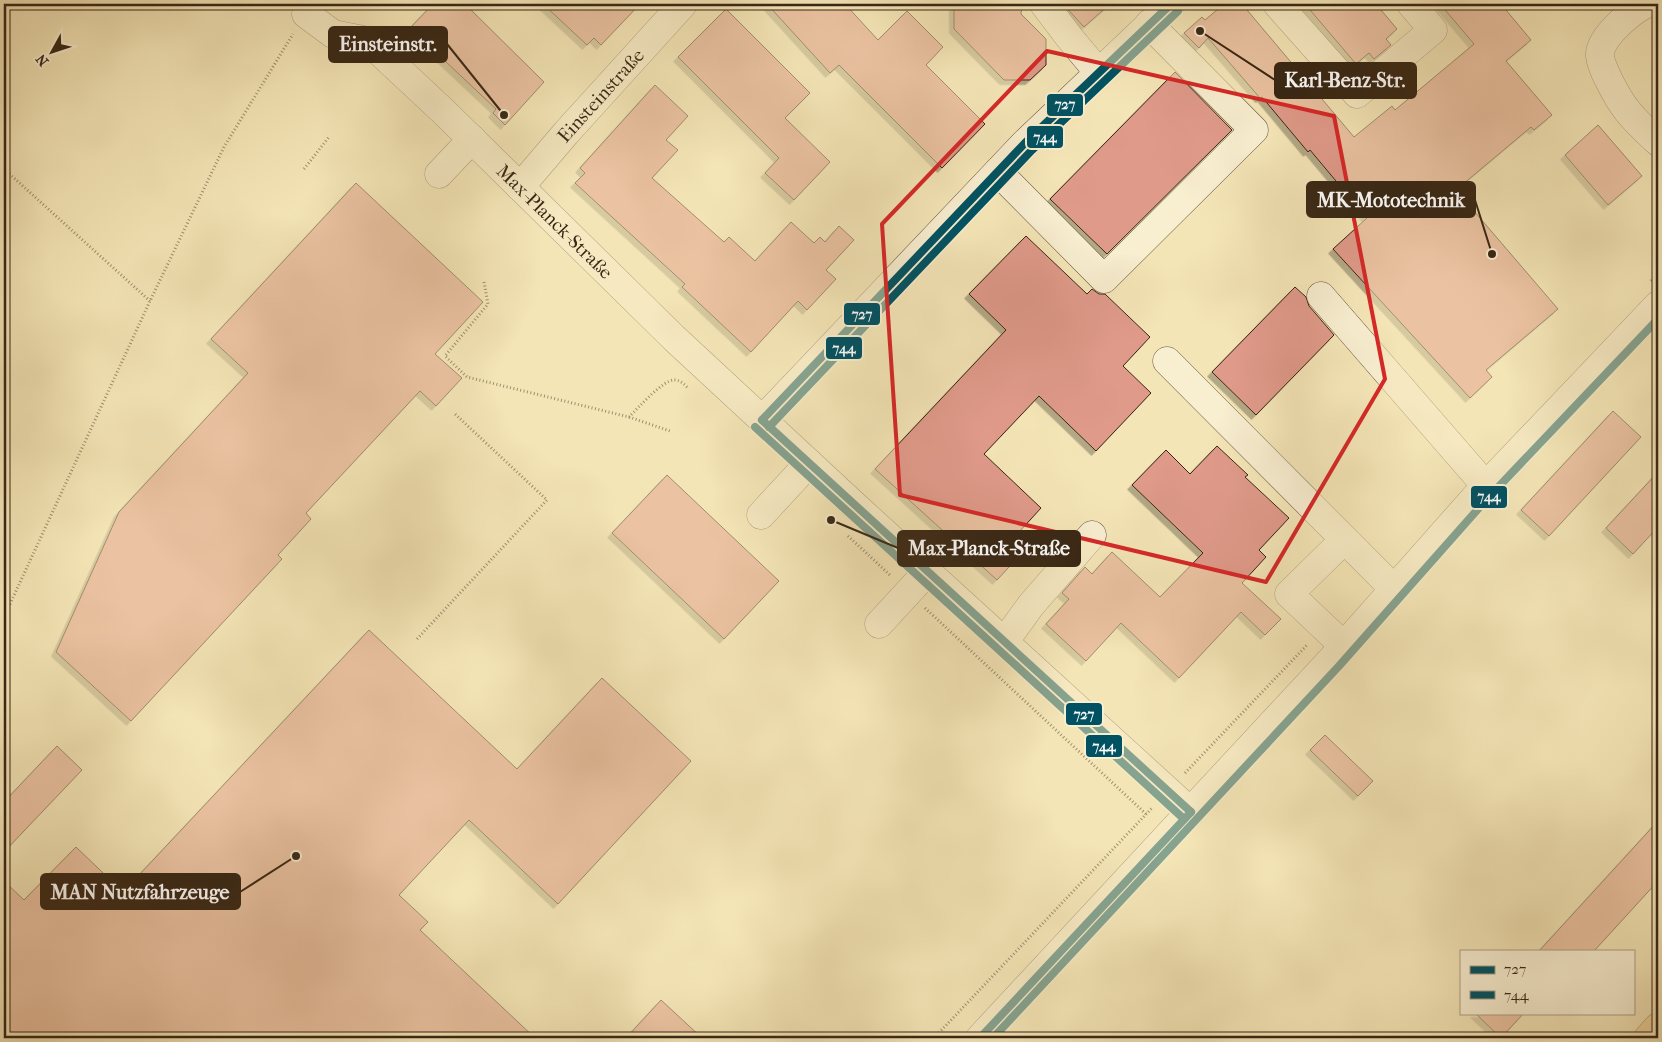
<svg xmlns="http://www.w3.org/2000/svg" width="1662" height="1042" viewBox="0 0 1662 1042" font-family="'IM FELL French Canon',serif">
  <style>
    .building { fill: #e09a8a; stroke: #382715; filter: url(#shadow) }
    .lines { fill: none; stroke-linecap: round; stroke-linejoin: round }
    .minor-casing { stroke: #67563e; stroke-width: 29 }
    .major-casing { stroke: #382715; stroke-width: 29 }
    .path { stroke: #382715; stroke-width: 3; stroke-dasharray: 1 2.5; stroke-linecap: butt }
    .minor { stroke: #f8eed0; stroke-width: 28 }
    .major { stroke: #eac27c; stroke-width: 28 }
    .bus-1-casing { stroke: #f8eed0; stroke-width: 11 }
    .bus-2-casing { stroke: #f8eed0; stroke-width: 11 }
    .bus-1 { stroke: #005262; stroke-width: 8 }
    .bus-2 { stroke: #005262; stroke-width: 8 }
    .marked { fill: none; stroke: #d62828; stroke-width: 4; stroke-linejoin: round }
    .labels { text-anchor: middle; stroke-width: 4.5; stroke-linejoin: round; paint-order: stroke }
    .street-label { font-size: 19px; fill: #382715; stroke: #f8eed0 }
    .leader { fill: none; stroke: #382715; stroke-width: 2 }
    .callout-dot { fill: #382715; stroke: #f8eed0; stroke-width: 2 }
    .callout { fill: #382715; stroke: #382715; stroke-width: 2 }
    .callout-label { font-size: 20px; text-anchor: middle; font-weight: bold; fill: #fff }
    .line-badge { stroke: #f8eed0; stroke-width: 2 }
    .badge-label { font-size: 14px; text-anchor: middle; font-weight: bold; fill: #fff }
  </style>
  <defs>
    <filter id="shadow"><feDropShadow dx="-4.5" dy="4.5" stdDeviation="0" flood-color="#0004"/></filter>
  </defs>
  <rect width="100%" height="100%" fill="#f4e5b7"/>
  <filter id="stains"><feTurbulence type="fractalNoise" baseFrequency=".004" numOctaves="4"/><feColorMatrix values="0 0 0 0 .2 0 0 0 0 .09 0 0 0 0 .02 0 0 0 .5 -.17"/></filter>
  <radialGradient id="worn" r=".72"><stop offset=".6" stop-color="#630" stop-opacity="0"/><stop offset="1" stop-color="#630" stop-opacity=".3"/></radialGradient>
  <g class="building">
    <path d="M433,4H465L544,82L505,125L493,113L496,109L410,28Z"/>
    <path d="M543,4H640L601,45L594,38L587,45Z"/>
    <path d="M767,4H845L878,40L907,11L943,47L926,65L985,124L942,168L839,65L830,73Z"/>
    <path d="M954,4H1022L1021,14L1046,39V65L1030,80H1004L954,29Z"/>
    <path d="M1063,4H1110L1084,27Z"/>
    <path d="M1224,4H1242L1354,137L1392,106L1395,110L1474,44L1440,4H1501L1531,40L1506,61L1552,115L1534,130L1531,127L1456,190L1558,309L1486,370L1492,377L1470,398L1333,249L1367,218L1310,150L1308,152L1262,97L1260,98L1208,38L1199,48L1184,33L1202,17L1205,20Z"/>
    <path d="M1305,4H1376L1397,29L1386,39L1391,45L1374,59L1369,53L1356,64Z"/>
    <path d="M726,9L810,93L785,118L830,162L794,200L765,173L779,158L678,57Z"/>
    <path d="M1175,72L1232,130L1107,254L1050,199Z"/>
    <path d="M655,85L688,116L666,140L678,150L652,178L724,242L729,237L755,261L791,222L814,243L820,237L825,242L839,226L854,240L826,270L836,279L807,310L798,301L751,352L682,287L685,284L575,183L585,173L580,168Z"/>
    <path d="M1598,125L1642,176L1608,205L1565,155Z"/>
    <path d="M356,183L483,302L435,354L462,378L436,406L420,391L306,513L311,519L278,555L282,559L131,721L56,652L119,512L248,373L211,339Z"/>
    <path d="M1026,236L1087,294L1092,289L1099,294H1105L1150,337L1123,366L1151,393L1096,451L1039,396L984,454L1041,508L1009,543L1021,554L997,580L875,469L1006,330L969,294Z"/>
    <path d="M1295,287L1306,297L1309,306L1334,335L1256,415L1212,372Z"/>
    <path d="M1613,411L1641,437L1549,536L1521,510Z"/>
    <path d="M1217,446L1248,475L1245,477L1289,518L1259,550L1266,557L1242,583L1281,619L1265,635L1241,612L1179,678L1121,623L1086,661L1046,624L1069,599L1062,593L1085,567L1092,574L1112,552L1160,597L1203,553L1132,485L1166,450L1190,474Z"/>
    <path d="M1658,472V527L1633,554L1606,528Z"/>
    <path d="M667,475L779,581L724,639L612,533Z"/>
    <path d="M369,630L517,769L602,678L691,761L558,904L469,820L399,895L428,922L420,930L535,1038H4V881L24,900L76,847L123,892Z"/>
    <path d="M1325,735L1373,781L1358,796L1310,750Z"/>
    <path d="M57,746L82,770L4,852V802Z"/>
    <path d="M1658,821V881L1594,951H1539Z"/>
    <path d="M661,1000L702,1038H626Z"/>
    <path d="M1475,1013H1524L1501,1038Z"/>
  </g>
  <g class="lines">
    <g class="minor-casing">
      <g id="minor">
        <path d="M1044,4L1069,37L1099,73"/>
        <path d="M1277,4L1357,94L1433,30L1411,4"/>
        <path d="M1646,4C1631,11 1602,36 1600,53C1598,64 1619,100 1626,109C1634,120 1647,132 1658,142"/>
        <path id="s1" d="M306,14L333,34L368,41L444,112L674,338L854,505L1191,812"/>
        <path d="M998,172L1104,279L1254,130L1149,24"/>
        <path d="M439,174L472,139"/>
        <path id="s2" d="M520,187L566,133L683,4"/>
        <path d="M1321,296L1486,486"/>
        <path d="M1167,361L1394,589"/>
        <path d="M762,420L1025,143L1171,4"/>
        <path d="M761,515L809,463"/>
        <path d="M1344,540L1289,594L1344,646"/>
        <path d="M879,624L928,571"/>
        <path d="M1005,641L1031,605L1092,535"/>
        <path d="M980,1038L1332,659L1479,493L1658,305"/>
      </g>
    </g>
    <g class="major-casing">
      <path id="major" d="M1648,1038L1658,1027"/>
    </g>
    <g class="path">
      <path d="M4,169L150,301"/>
      <path d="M304,169L329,137"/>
      <path d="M1651,281L1658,274"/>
      <path d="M484,282L488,304L445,356L467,377L629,417C638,408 663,380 674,380C680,380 684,384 688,388"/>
      <path d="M629,417L670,431"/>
      <path d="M848,536L891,576"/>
      <path d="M925,608L1146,814"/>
      <path d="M4,617L150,301L224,147L293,34"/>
      <path d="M417,639L547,500L455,414"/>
      <path d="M1185,773L1307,645"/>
      <path d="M934,1038L1152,808"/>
    </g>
    <use href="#minor" class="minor"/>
    <use href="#major" class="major"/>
    <g class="bus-1-casing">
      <g id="bus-1">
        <path d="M762,420L1025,143L1171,4"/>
        <path d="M762,420L1191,812"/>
        <path d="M980,1038L1191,812"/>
      </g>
    </g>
    <g class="bus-2-casing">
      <g id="bus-2">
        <path d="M755,427L1184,819"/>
        <path d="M769,427L1032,150L1178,11"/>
        <path d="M993,1038L1339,666L1486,500L1658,319"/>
      </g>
    </g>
    <use href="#bus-1" class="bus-1"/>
    <use href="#bus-2" class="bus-2"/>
  </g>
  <path d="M0 0H1662V1042H0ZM1047,51L1334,116L1385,379L1266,582L900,495L882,224Z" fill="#f4e5b7" fill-opacity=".55" fill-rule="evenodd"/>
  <path class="marked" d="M1047,51L1334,116L1385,379L1266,582L900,495L882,224Z"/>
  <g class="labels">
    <g class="street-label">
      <text dy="7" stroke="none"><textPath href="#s2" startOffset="122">Einsteinstraße</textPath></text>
      <text dy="7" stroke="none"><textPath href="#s1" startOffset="329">Max-Planck-Straße</textPath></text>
    </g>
  </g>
  <path class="leader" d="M504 115L447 44M1200 31L1275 80M1492 254L1475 200M831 520L898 548M296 856L240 892"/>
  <g class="callout-dot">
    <circle cx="504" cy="115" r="5"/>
    <circle cx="1200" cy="31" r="5"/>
    <circle cx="1492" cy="254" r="5"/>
    <circle cx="831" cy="520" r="5"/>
    <circle cx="296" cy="856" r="5"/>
  </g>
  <g class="callout">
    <rect x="329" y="27" width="118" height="35" rx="5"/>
    <rect x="1275" y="63" width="141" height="35" rx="5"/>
    <rect x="1307" y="182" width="168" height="35" rx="5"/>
    <rect x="898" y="531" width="182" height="35" rx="5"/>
    <rect x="41" y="874" width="199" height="35" rx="5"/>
  </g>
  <g class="callout-label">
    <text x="388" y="51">Einsteinstr.</text>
    <text x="1345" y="87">Karl-Benz-Str.</text>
    <text x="1391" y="207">MK-Mototechnik</text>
    <text x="989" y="555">Max-Planck-Straße</text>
    <text x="140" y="899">MAN Nutzfahrzeuge</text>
  </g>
  <g class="line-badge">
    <rect x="1046" y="93" width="38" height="24" rx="5" fill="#005262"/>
    <rect x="1026" y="125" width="38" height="24" rx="5" fill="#005262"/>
    <rect x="843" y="302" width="38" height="24" rx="5" fill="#005262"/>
    <rect x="825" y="336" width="38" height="24" rx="5" fill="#005262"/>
    <rect x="1470" y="485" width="38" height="24" rx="5" fill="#005262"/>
    <rect x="1065" y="702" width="38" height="24" rx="5" fill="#005262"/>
    <rect x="1085" y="734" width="38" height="24" rx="5" fill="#005262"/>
  </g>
  <g class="badge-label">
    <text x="1065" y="109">727</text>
    <text x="1045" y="142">744</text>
    <text x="862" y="319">727</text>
    <text x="844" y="353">744</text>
    <text x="1489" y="501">744</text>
    <text x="1084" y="719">727</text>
    <text x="1104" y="751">744</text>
  </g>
  <rect width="1662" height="1042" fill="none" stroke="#f4e5b7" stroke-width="20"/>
  <rect x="5" y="5" width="1652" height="1032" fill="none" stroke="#382715" stroke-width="2.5"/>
  <rect x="10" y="10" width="1642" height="1022" fill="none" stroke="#382715"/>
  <rect x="1460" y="950" width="175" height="65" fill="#f8eed0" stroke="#ab9e85"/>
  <rect x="1470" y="966" width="25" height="8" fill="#005262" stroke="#ab9e85"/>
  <text x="1504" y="974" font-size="15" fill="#382715">727</text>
  <rect x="1470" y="991" width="25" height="8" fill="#005262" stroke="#ab9e85"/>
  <text x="1504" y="1000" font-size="15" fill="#382715">744</text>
  <g transform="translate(52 52) rotate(230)" stroke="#f8eed0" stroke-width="4" paint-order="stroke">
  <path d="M0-4L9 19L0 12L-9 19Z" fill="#382715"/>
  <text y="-8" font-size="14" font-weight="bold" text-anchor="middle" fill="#382715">N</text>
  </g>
  <rect width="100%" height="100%" filter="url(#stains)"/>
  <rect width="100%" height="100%" fill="url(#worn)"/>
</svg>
